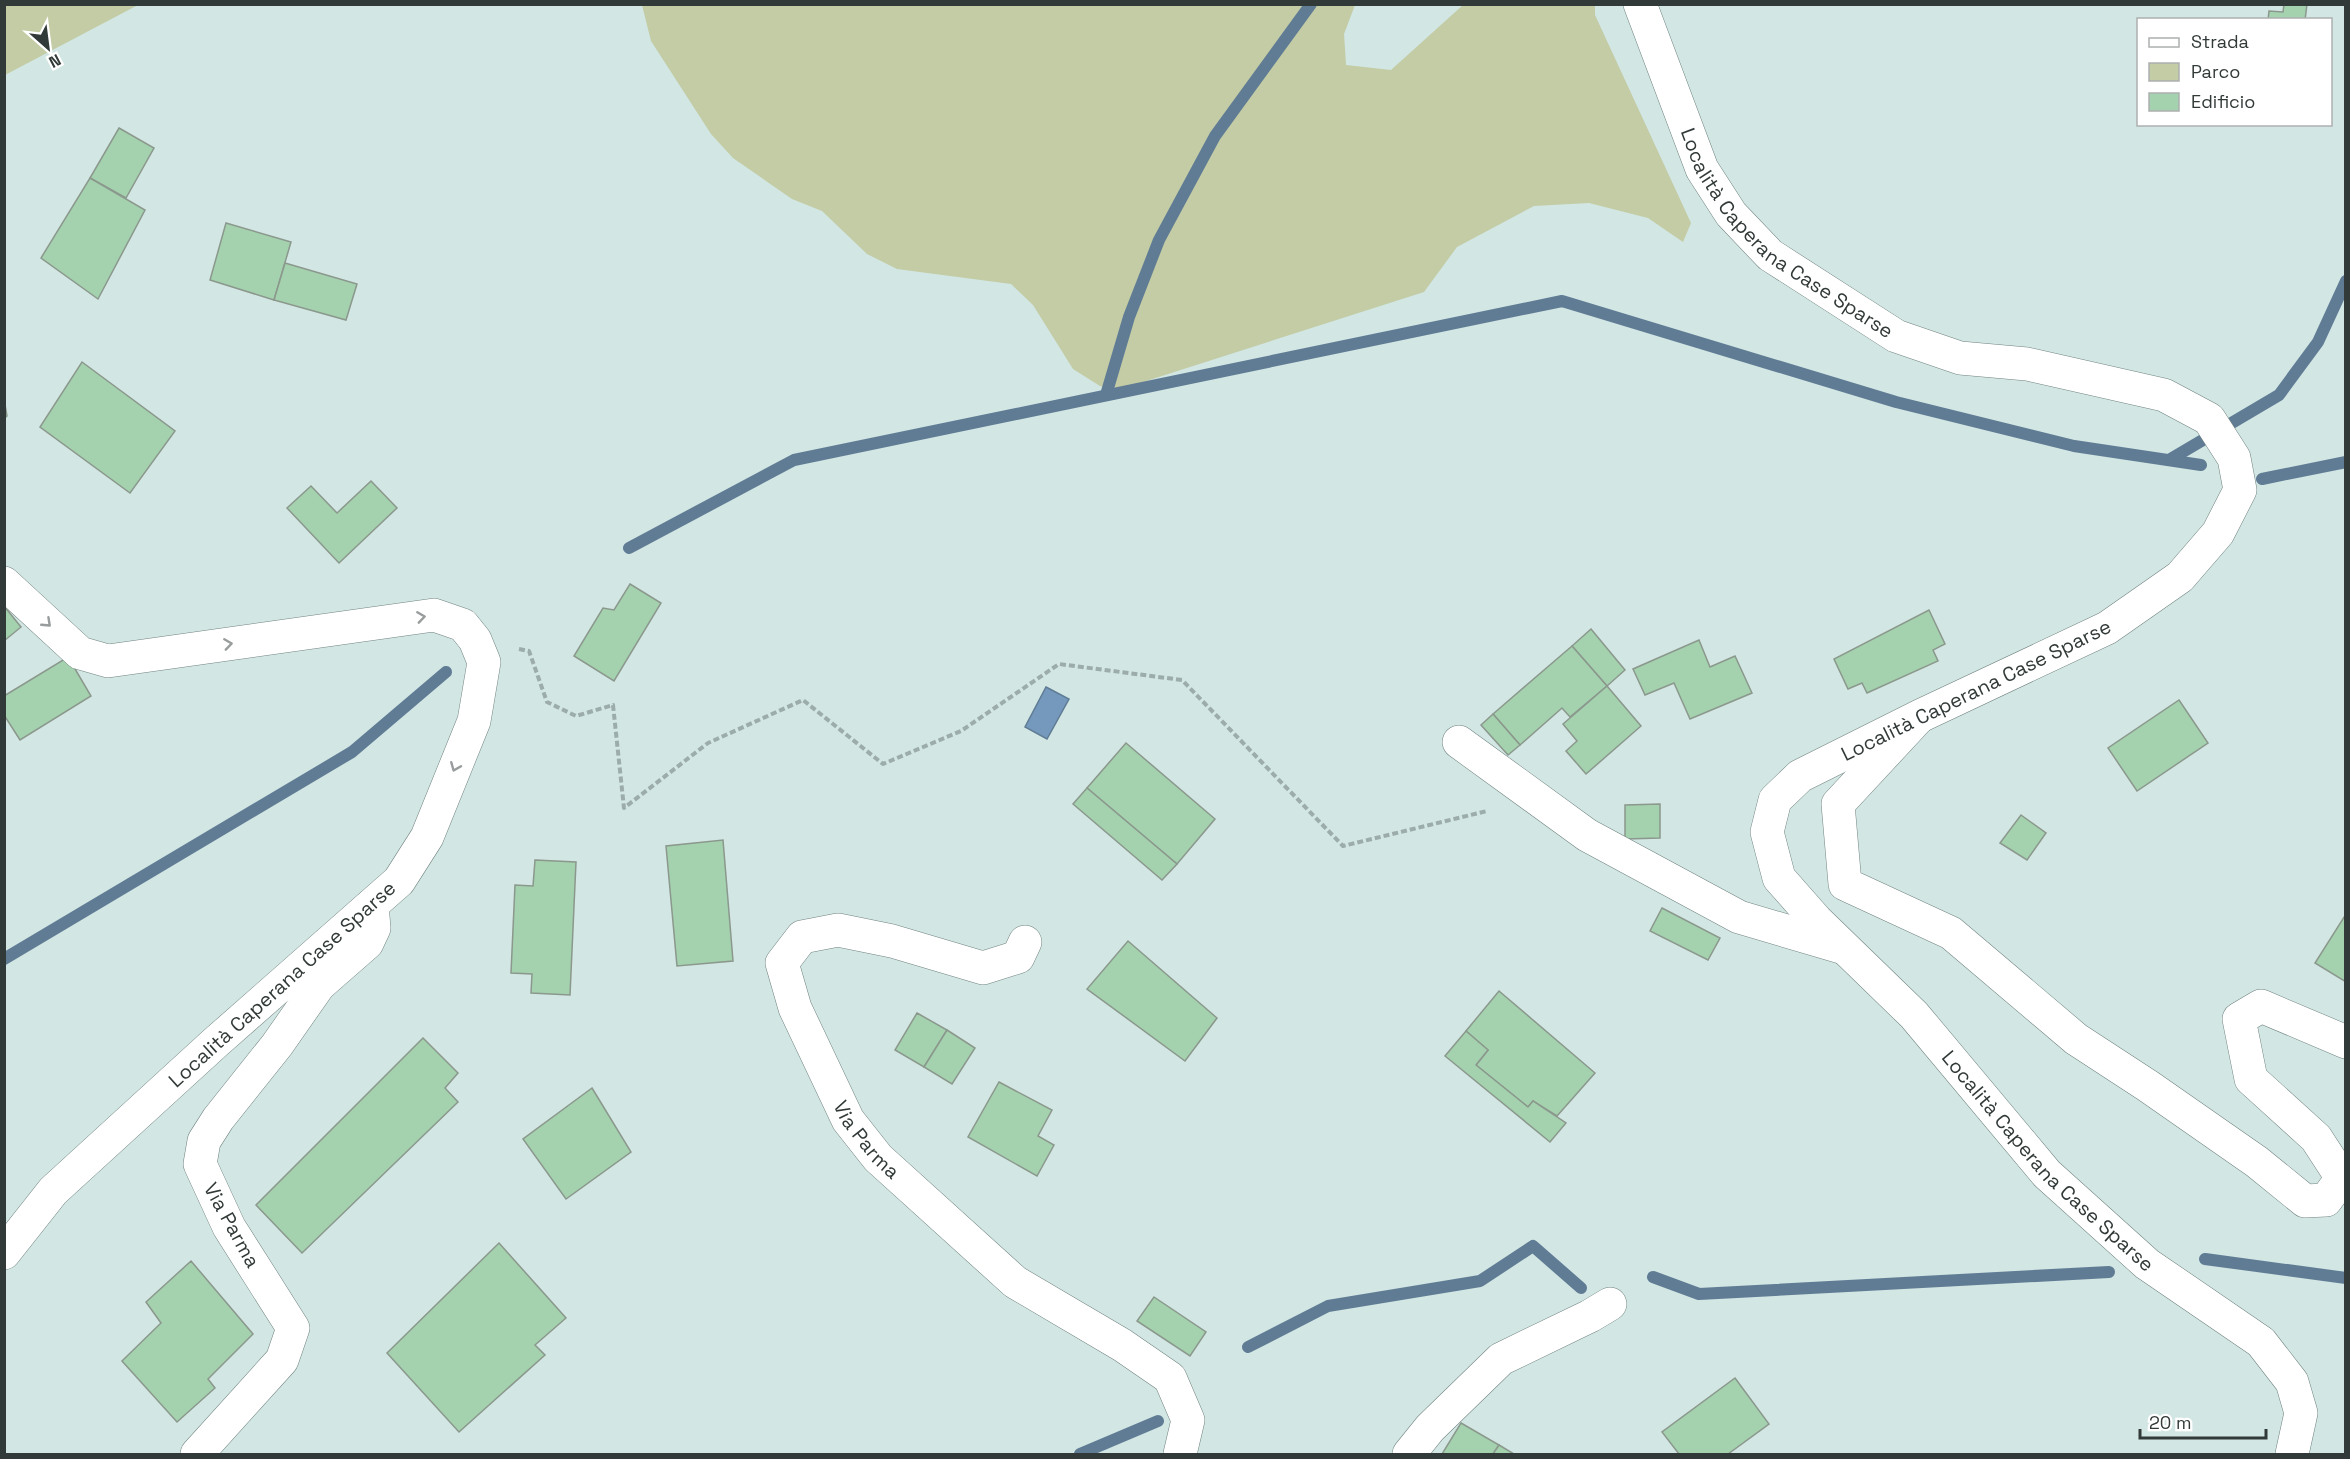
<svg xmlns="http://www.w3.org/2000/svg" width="2350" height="1459" viewBox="0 0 2350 1459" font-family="'Space Grotesk',sans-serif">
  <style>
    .green { fill: #c3cca5 }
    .water { fill: #7499bd; stroke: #607c95; stroke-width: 1.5 }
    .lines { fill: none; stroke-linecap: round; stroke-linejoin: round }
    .stream { stroke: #607c95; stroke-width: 12 }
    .building { fill: #a4d1ae; stroke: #8b988d; stroke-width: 1.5 }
    .street-casing { stroke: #718480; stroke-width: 34 }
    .secondary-casing { stroke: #718480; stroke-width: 34 }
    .path { stroke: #9cacaa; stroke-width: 4; stroke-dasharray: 6 3; stroke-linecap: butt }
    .street { stroke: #fff; stroke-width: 33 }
    .secondary { stroke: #fff; stroke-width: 33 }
    .oneway { stroke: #989c9c }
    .labels { text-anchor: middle; stroke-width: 6; stroke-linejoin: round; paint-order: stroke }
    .street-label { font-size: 20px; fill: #323a39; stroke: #fff }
  </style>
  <rect width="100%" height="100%" fill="#d2e6e3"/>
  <g class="green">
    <path d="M5,4H138V5L5,75Z"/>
    <path d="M642,5H1355L1344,34L1346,65L1391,70L1463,5H1595V15L1691,223L1683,242L1648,218L1589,203L1534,206L1457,247L1424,292L1115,391L1100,386L1073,369L1033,305L1011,284L897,269L867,254L822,211L792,199L733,158L711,134L651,41Z"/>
  </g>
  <path class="water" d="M1046,687L1069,699L1047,739L1025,727Z"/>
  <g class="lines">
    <g class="stream">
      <path d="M1106,395L1129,317L1159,240L1215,136L1311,4"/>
      <path d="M2169,460L2279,395L2318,342L2346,281"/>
      <path d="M2262,479L2346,462"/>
      <path d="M629,548L794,460L1562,301L1896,402L2074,446L2201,465"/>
      <path d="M4,959L352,752L446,672"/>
      <path d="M2205,1259L2346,1278"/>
      <path d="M1653,1277L1699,1294L2109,1272"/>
      <path d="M1248,1347L1328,1306L1480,1281L1533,1246L1581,1288"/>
      <path d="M1080,1454L1158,1421"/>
    </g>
  </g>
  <g class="building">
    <path d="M2284,4H2307L2305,20H2268L2269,11L2283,12Z"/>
    <path d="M119,128L154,148L126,198L90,178Z"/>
    <path d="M90,178L145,210L98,299L41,258Z"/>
    <path d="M226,223L291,242L274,300L210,280Z"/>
    <path d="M285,263L357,284L346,320L274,300Z"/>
    <path d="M82,362L175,431L130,493L40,427Z"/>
    <path d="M4,399L7,416L4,419Z"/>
    <path d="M371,481L397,508L339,563L287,508L311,486L337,513Z"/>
    <path d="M630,584L661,603L614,681L574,656L603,608L614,610Z"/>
    <path d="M4,606L21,627L4,641Z"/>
    <path d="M1929,610L1945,644L1933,650L1938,661L1867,693L1862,683L1848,689L1834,659Z"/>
    <path d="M1591,629L1625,670L1607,686L1572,646Z"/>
    <path d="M1699,640L1710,667L1735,656L1752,693L1690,719L1674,683L1645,695L1633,669Z"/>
    <path d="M1572,646L1607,686L1570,717L1562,708L1520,745L1493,714Z"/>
    <path d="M68,657L91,696L20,740L4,715V696Z"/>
    <path d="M1607,686L1641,726L1586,774L1566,751L1577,741L1563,724Z"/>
    <path d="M2179,700L2208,743L2137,791L2108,748Z"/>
    <path d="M1493,714L1520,745L1508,755L1481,725Z"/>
    <path d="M1126,743L1215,819L1177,864L1087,788Z"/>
    <path d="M1087,788L1177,864L1162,880L1073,804Z"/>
    <path d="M1660,804V838L1625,839V805Z"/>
    <path d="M2021,815L2046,833L2027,860L2000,843Z"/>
    <path d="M723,840L733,961L677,966L666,846Z"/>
    <path d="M535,860L576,862L570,995L531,993L532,974L511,973L515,885L533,886Z"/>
    <path d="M1662,908L1720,938L1708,960L1650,931Z"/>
    <path d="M2346,914V982L2315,963Z"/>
    <path d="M1128,941L1217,1018L1185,1061L1087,989Z"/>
    <path d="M1499,991L1595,1073L1557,1116L1533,1101L1528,1107L1476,1065L1488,1050L1466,1031Z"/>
    <path d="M917,1013L947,1030L924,1067L895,1050Z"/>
    <path d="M947,1030L975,1048L952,1084L924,1067Z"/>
    <path d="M1466,1031L1488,1050L1476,1065L1528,1107L1533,1101L1566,1123L1550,1142L1445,1056Z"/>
    <path d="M423,1038L458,1073L445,1088L458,1102L302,1253L256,1205Z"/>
    <path d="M999,1082L1052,1110L1038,1136L1054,1145L1037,1176L968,1137Z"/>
    <path d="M592,1088L631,1152L566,1199L523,1139Z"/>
    <path d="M499,1243L566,1318L535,1345L545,1355L459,1432L387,1353Z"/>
    <path d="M191,1261L253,1334L208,1379L215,1388L177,1422L122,1361L161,1323L146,1302Z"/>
    <path d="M1154,1297L1206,1332L1190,1356L1137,1321Z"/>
    <path d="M1735,1378L1769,1424L1728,1454H1679L1662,1432Z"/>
    <path d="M1461,1423L1499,1445L1493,1454H1442Z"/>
    <path d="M1499,1445L1514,1454H1493Z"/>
  </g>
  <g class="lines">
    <g class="street-casing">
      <g id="street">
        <path d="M4,583L80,653L108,661L434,615L463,625L475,640L484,662L474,721L427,837L399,881L216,1042L53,1191L4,1253"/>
        <path d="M1917,719L1838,804L1845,884L1951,933L2076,1039L2148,1086L2257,1162L2305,1201L2326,1200L2342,1178L2316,1138L2251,1079L2239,1019L2261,1006L2346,1042"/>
        <path d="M1459,742L1587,835L1739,917L1844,948"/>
        <path id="s1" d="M1025,942L1018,957L983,968L892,941L838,930L802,937L782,963L795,1008L848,1120L878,1158L1015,1282L1122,1345L1170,1378L1188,1420L1180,1454"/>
        <path d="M197,1454L282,1360L293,1328L229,1227L200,1164L204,1141L218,1119L277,1045L319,985L367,943L374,928L372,905"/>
        <path d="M1409,1454L1430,1428L1501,1359L1590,1316L1610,1304"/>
      </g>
    </g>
    <g class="secondary-casing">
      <g id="secondary">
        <path id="s2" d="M1640,4L1702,169L1731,214L1770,255L1896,336L1960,358L2027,364L2164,395L2209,419L2234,458L2240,490L2218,533L2180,577L2107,628L1918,717L1800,776L1775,800L1767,832L1779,878L1816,920L1914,1015L2047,1174L2147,1264L2261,1342L2292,1382L2301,1413L2292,1454"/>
      </g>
    </g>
    <path class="path" d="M519,649L529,651L547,702L576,716L613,705L624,808L708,743L803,700L883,764L961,731L1059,664L1182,680L1343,846L1487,811"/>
    <use href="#street" class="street"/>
    <use href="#secondary" class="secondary"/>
  </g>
  <defs><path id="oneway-chevron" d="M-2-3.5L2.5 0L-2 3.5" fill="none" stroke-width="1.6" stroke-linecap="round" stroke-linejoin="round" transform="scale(1.5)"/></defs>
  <g class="oneway">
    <use href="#oneway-chevron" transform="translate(421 617) rotate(-8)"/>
    <use href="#oneway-chevron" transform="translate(47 623) rotate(43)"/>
    <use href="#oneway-chevron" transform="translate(228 644) rotate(-8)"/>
    <use href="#oneway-chevron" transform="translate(455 767) rotate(112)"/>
  </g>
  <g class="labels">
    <g class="street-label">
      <text dy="7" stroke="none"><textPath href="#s2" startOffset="282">Località Caperana Case Sparse</textPath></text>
      <text transform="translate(1976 690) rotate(-26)" y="7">Località Caperana Case Sparse</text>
      <text transform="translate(282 984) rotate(-42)" y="7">Località Caperana Case Sparse</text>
      <text dy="7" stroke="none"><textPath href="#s1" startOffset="470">Via Parma</textPath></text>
      <text dy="7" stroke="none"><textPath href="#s2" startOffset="1884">Località Caperana Case Sparse</textPath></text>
      <text transform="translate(232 1225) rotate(61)" y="7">Via Parma</text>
    </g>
  </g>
  <rect width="2350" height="1459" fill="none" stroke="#323a39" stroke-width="12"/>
  <rect x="2137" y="18" width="195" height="108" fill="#ffffff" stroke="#adb0b0" stroke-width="1.5"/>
  <rect x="2149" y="38" width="30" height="9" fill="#ffffff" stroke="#adb0b0" stroke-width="1.5"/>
  <text x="2191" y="48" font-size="18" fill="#323a39">Strada</text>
  <rect x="2149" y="63" width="30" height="18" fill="#c3cca5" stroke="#adb0b0" stroke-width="1.5"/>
  <text x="2191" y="78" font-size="18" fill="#323a39">Parco</text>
  <rect x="2149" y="93" width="30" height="18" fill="#a4d1ae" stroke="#adb0b0" stroke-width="1.5"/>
  <text x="2191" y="108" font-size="18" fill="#323a39">Edificio</text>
  <g transform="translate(48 48) rotate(152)" stroke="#ffffff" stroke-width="4.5" paint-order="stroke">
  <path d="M0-4.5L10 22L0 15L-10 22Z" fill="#323a39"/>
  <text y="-9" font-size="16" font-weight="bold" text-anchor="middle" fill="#323a39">N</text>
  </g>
  <path d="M2140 1429v9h126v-9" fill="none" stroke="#323a39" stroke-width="3"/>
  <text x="2149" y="1429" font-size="18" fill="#323a39" stroke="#ffffff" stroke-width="4.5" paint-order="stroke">20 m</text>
</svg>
